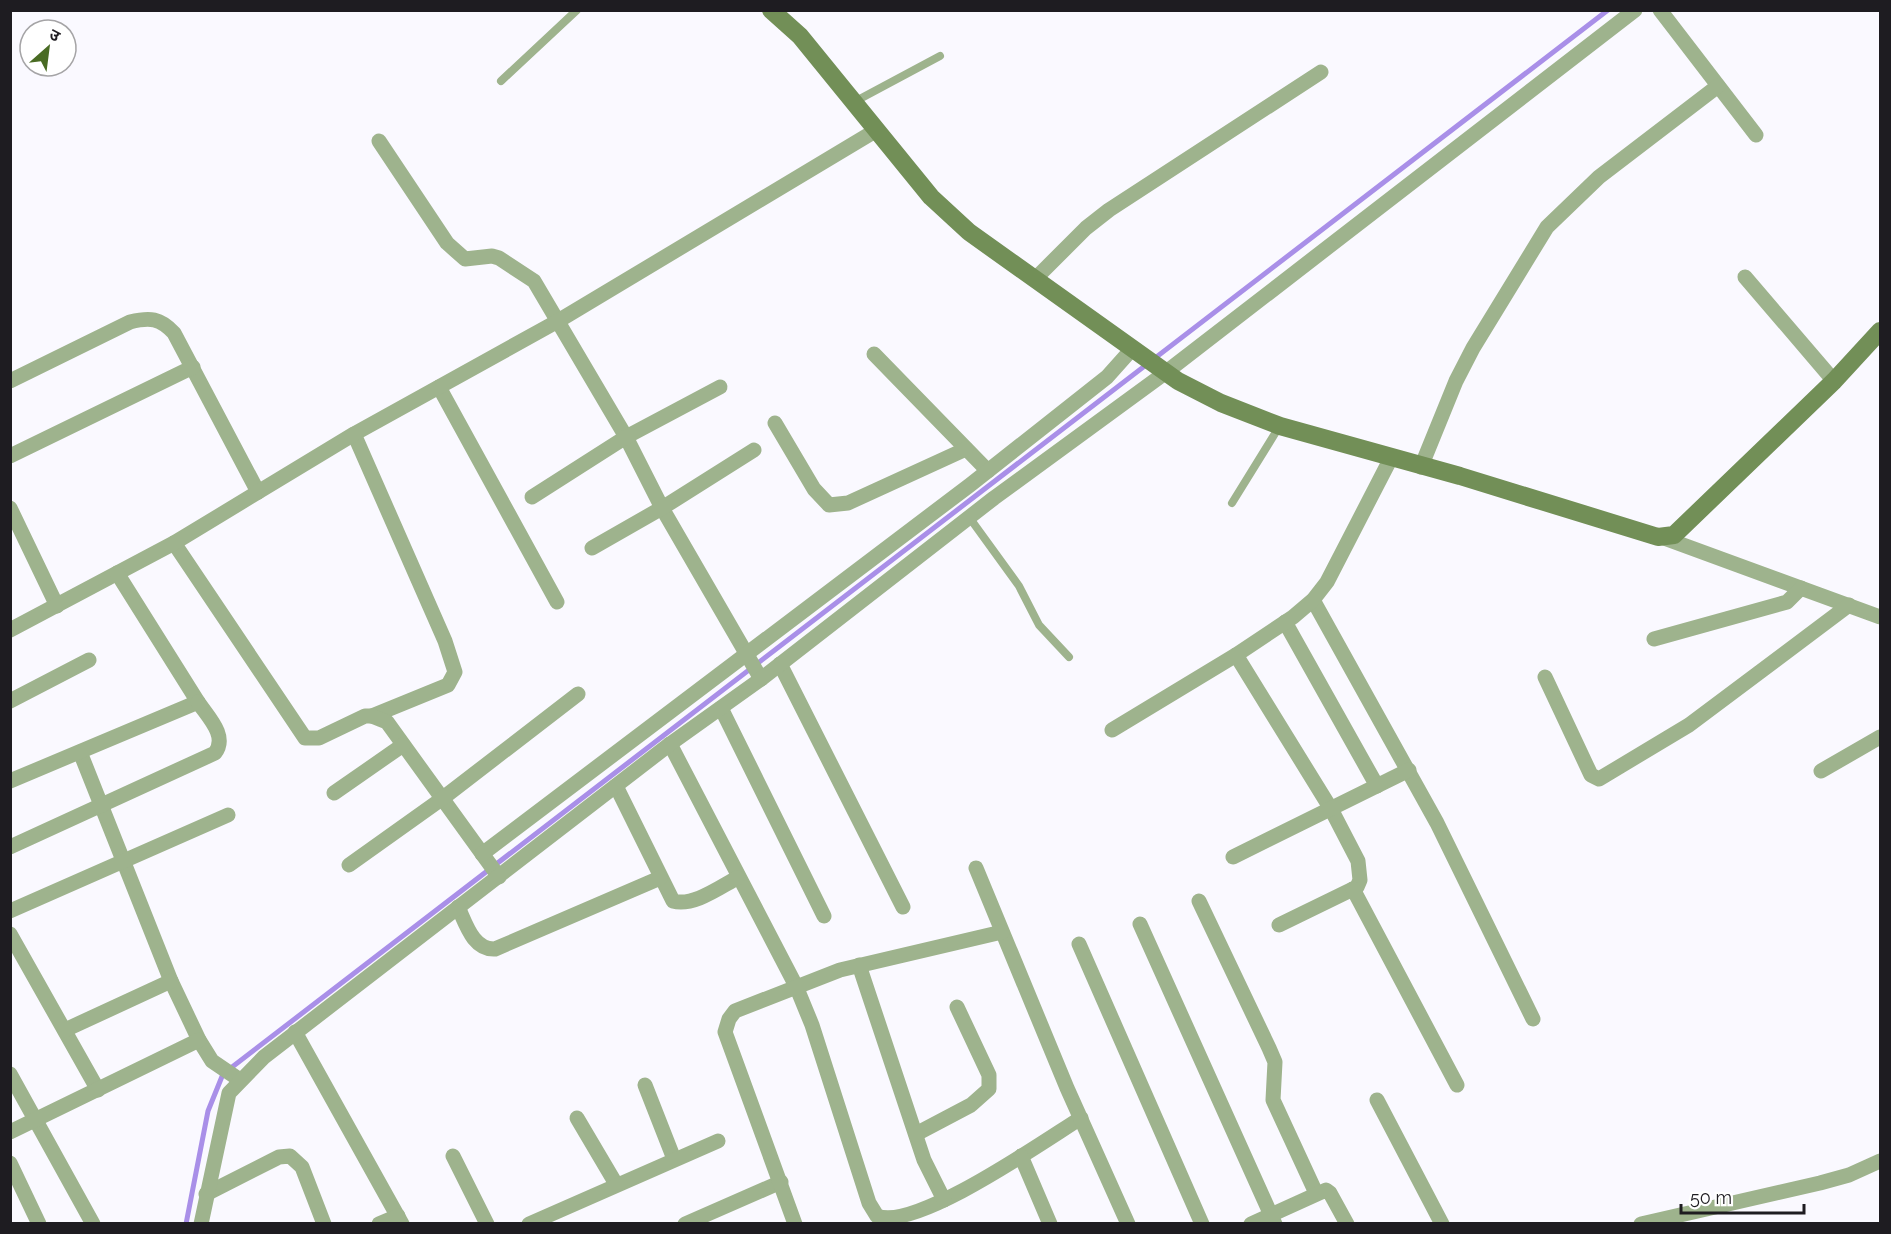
<svg xmlns="http://www.w3.org/2000/svg" width="1891" height="1234" viewBox="0 0 1891 1234" font-family="Raleway,'Noto Sans Devanagari',sans-serif">
  <style>
    .lines { fill: none; stroke-linecap: round; stroke-linejoin: round }
    .stream { stroke: #a98fe8; stroke-width: 5 }
    .lane { stroke: #9eb38d; stroke-width: 8 }
    .street { stroke: #9eb38d; stroke-width: 15 }
    .secondary { stroke: #728f57; stroke-width: 18 }
  </style>
  <rect width="100%" height="100%" fill="#faf9ff"/>
  <g class="lines">
    <path class="stream" d="M186,1224L208,1111L223,1074L1608,10"/>
    <g class="lane">
      <path d="M501,81L577,10"/>
      <path d="M854,102L940,56"/>
      <path d="M1232,503L1279,427"/>
      <path d="M969,517L1019,586L1039,625L1069,657"/>
    </g>
    <g class="street">
      <path d="M1660,10L1756,135"/>
      <path d="M379,141L447,243L465,259L492,256L499,258L534,281L626,437L662,508L761,679"/>
      <path d="M1745,277L1834,381"/>
      <path d="M1035,279L1086,228L1109,210L1321,72"/>
      <path d="M874,354L988,471"/>
      <path d="M10,381L130,322C150,317 160,318 174,333L258,492"/>
      <path d="M439,387L557,602"/>
      <path d="M775,423L814,489L829,505L848,503L966,449"/>
      <path d="M354,434L445,641L455,672L448,685L372,716"/>
      <path d="M10,456L193,367"/>
      <path d="M1421,467L1456,381L1473,348L1547,227L1599,177L1718,86"/>
      <path d="M532,497L626,437L720,387"/>
      <path d="M10,508L57,606"/>
      <path d="M1664,538L1880,617"/>
      <path d="M174,543L305,738H319L365,716H372L387,722L499,877"/>
      <path d="M592,548L662,508L754,450"/>
      <path d="M1313,600L1437,823L1533,1019"/>
      <path d="M1285,622L1377,786"/>
      <path d="M10,630L174,543L354,434L558,321L875,131"/>
      <path d="M1654,639L1787,602L1801,588"/>
      <path d="M1236,655L1331,809L1358,861L1360,880L1357,887L1279,925"/>
      <path d="M780,664L903,907"/>
      <path d="M1545,677L1591,775L1599,779L1689,725L1849,605"/>
      <path d="M10,701L89,660"/>
      <path d="M721,708L824,916"/>
      <path d="M1112,730L1236,655L1293,617L1313,600L1327,582L1391,458"/>
      <path d="M670,744L796,986L812,1025L869,1203L877,1216C916,1231 1044,1141 1081,1118"/>
      <path d="M80,752L171,981L199,1040L212,1061L240,1080"/>
      <path d="M1821,771L1880,737"/>
      <path d="M10,781L198,702L117,573"/>
      <path d="M616,786L673,901C693,907 720,887 737,878"/>
      <path d="M334,793L403,745"/>
      <path d="M10,847L215,753C228,736 208,717 198,702"/>
      <path d="M482,854L970,485L1107,377L1132,349"/>
      <path d="M1233,857L1409,770"/>
      <path d="M349,865L443,798L578,694"/>
      <path d="M976,868L1067,1088L1128,1224"/>
      <path d="M1353,889L1457,1085"/>
      <path d="M1199,901L1269,1048L1275,1062L1273,1100L1316,1193"/>
      <path d="M458,907C466,924 473,950 495,949L660,878"/>
      <path d="M10,911L228,815"/>
      <path d="M1140,924L1275,1224"/>
      <path d="M10,934L98,1090"/>
      <path d="M1079,944L1202,1224"/>
      <path d="M859,965L924,1160L944,1200"/>
      <path d="M65,1030L171,981"/>
      <path d="M295,1032L402,1224"/>
      <path d="M10,1074L93,1224"/>
      <path d="M645,1085L674,1159"/>
      <path d="M1377,1100L1442,1224"/>
      <path d="M577,1118L616,1184"/>
      <path d="M10,1132L199,1040"/>
      <path d="M916,1134L971,1105L989,1089V1075L957,1007"/>
      <path d="M453,1156L487,1224"/>
      <path d="M1021,1156L1050,1224"/>
      <path d="M10,1163L39,1224"/>
      <path d="M206,1194L279,1157L290,1156L302,1167L324,1224"/>
      <path d="M201,1224L229,1093L264,1057L670,744L761,679L994,498L1165,373L1635,10"/>
      <path d="M379,1224L398,1216"/>
      <path d="M529,1224L718,1141"/>
      <path d="M685,1224L781,1182"/>
      <path d="M795,1224L725,1032L729,1019L735,1011L840,970L1002,932"/>
      <path d="M1251,1224L1326,1190L1330,1193L1347,1224"/>
      <path d="M1641,1224L1820,1183L1849,1175L1880,1161"/>
    </g>
    <path class="secondary" d="M771,10L800,36L931,197L969,232L1178,381L1221,403L1280,426L1460,476L1658,537L1674,535L1834,381L1880,331"/>
  </g>
  <rect width="1891" height="1234" fill="none" stroke="#1e1c21" stroke-width="24"/>
  <g transform="translate(48 48) rotate(28)"><circle r="28" fill="#ffffff" stroke="#a5a4a6" stroke-width="1.5"/>
  <path d="M0-4.5L10 22L0 15L-10 22Z" fill="#496b23"/>
  <text y="-9" font-size="16" font-weight="bold" text-anchor="middle" fill="#1e1c21">उ</text>
  </g>
  <path d="M1681 1204v9h123v-9" fill="none" stroke="#1e1c21" stroke-width="3"/>
  <text x="1690" y="1204" font-size="18" fill="#1e1c21" stroke="#ffffff" stroke-width="4.5" paint-order="stroke">50 m</text>
</svg>
